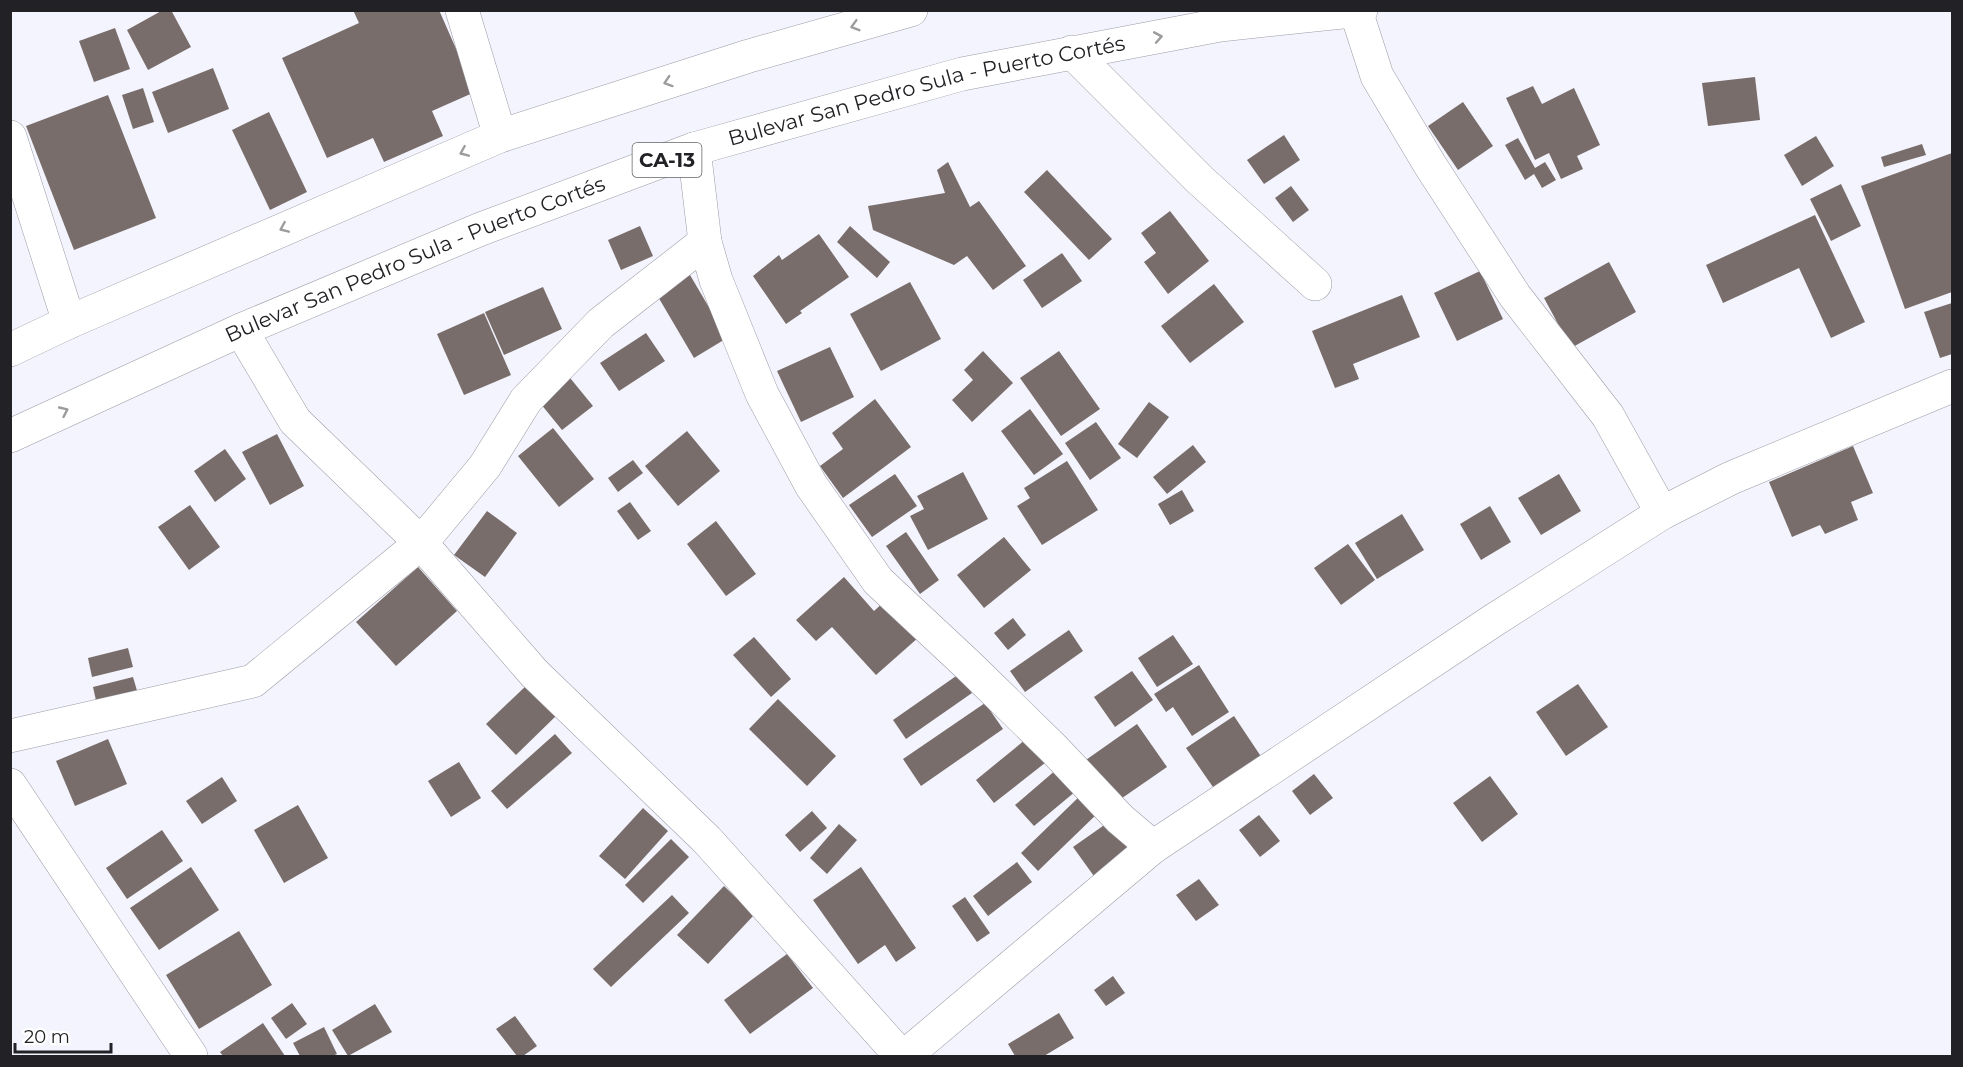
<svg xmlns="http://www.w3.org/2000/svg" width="1963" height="1067" viewBox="0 0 1963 1067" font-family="Montserrat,sans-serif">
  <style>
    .building { fill: #786d6a }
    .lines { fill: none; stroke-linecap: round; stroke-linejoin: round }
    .minor-casing { stroke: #9b9ba5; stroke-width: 34 }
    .highway-casing { stroke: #9b9ba5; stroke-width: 34 }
    .minor { stroke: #fff; stroke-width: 33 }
    .highway { stroke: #fff; stroke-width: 33 }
    .oneway { stroke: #9c9c9d }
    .labels { text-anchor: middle; stroke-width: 4.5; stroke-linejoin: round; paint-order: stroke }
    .shield { fill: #fff; stroke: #646467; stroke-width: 1.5 }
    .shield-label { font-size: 20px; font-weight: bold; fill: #222226 }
    .street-label { font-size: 21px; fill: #222226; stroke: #fff }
  </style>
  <rect width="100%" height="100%" fill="#f4f4ff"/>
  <g class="building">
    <path d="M163,10H171L191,47L148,70L127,30Z"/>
    <path d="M353,10H439L475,92L432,111L443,136L384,162L373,138L327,158L282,58L359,23Z"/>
    <path d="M115,28L130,69L94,82L79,41Z"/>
    <path d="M213,68L229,109L168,133L152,92Z"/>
    <path d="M1755,77L1760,120L1708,126L1702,83Z"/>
    <path d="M1533,86L1542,104L1574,88L1600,145L1577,156L1583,169L1561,179L1549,153L1535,160L1506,98Z"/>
    <path d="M143,88L154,122L133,129L122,95Z"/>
    <path d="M108,95L156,218L74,250L26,126Z"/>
    <path d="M1463,102L1493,146L1458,170L1428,126Z"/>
    <path d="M269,112L307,192L270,210L232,130Z"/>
    <path d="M1284,135L1300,160L1264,184L1247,160Z"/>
    <path d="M1816,136L1834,166L1802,186L1784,155Z"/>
    <path d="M1518,138L1535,168L1545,162L1556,180L1542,188L1534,174L1525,180L1505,145Z"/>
    <path d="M1922,144L1926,155L1884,167L1881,157Z"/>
    <path d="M1952,153V292L1905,309L1861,186Z"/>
    <path d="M948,162L970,207L979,201L1026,266L993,290L967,256L954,265L873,230L868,206L945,193L937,170Z"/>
    <path d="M1047,170L1112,239L1089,260L1024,192Z"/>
    <path d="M1841,184L1861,226L1831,241L1810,199Z"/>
    <path d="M1291,186L1309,210L1293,222L1275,198Z"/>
    <path d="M1170,211L1209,261L1168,294L1144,262L1156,253L1141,233Z"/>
    <path d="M1815,215L1865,322L1831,338L1799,268L1723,303L1706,265Z"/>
    <path d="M640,226L653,256L621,270L608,240Z"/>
    <path d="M850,226L890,262L877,278L837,242Z"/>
    <path d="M819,234L849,277L800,311L802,313L786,324L753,276L779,255L782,260Z"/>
    <path d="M1062,253L1082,281L1042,308L1023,280Z"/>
    <path d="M1609,262L1636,312L1571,348L1544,298Z"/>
    <path d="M1480,271L1503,319L1457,341L1434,293Z"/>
    <path d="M690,275L727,338L694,358L657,295Z"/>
    <path d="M910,282L941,339L881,371L850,314Z"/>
    <path d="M1214,284L1244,322L1190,363L1161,326Z"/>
    <path d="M543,287L562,329L504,355L485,312Z"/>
    <path d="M1402,295L1420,337L1353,364L1359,379L1335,388L1312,331Z"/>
    <path d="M1952,303V354L1940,358L1924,312Z"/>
    <path d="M484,313L511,375L464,395L437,334Z"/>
    <path d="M646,333L665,361L619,391L600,363Z"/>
    <path d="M830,347L854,397L801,422L777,371Z"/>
    <path d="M983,351L1013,383L972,422L952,400L973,380L964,370Z"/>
    <path d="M1059,351L1100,409L1061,436L1020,378Z"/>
    <path d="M566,373L593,406L562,430L536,398Z"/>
    <path d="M875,399L911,447L843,498L820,466L843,449L832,433Z"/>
    <path d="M1149,402L1169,417L1137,458L1118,444Z"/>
    <path d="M1030,409L1063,454L1034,475L1001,431Z"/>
    <path d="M1096,422L1121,458L1090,480L1065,443Z"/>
    <path d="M553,428L594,479L559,507L518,456Z"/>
    <path d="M687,431L720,471L678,506L645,466Z"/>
    <path d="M277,434L304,486L270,505L242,452Z"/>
    <path d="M1193,445L1206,462L1167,494L1153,477Z"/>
    <path d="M1853,446L1873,493L1851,502L1858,520L1825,534L1820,525L1792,537L1769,482Z"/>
    <path d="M225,449L246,479L215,502L194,471Z"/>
    <path d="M633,460L643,473L618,492L608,478Z"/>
    <path d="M1067,461L1098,510L1042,545L1017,506L1030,498L1024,488Z"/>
    <path d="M963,472L988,519L928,550L910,516L924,509L917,496Z"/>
    <path d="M895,474L917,506L872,537L849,505Z"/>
    <path d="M1559,474L1581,511L1541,535L1518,498Z"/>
    <path d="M1182,490L1194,511L1170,525L1158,504Z"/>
    <path d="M630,502L651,531L638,540L617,511Z"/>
    <path d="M190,505L220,547L189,570L158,527Z"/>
    <path d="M1490,506L1511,542L1481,560L1460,524Z"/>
    <path d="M487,511L517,533L485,577L454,555Z"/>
    <path d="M1402,514L1424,550L1377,579L1355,543Z"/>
    <path d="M716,521L756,574L726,596L687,544Z"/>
    <path d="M906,532L939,580L920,594L886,546Z"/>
    <path d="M1004,537L1031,570L984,608L957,575Z"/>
    <path d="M1348,544L1375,580L1341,605L1314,568Z"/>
    <path d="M418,567L457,611L396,666L356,622Z"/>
    <path d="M844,577L874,611L886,600L919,637L876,675L832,627L816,641L796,620Z"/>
    <path d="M1013,618L1026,635L1008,650L994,633Z"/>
    <path d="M1069,630L1083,651L1025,692L1010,671Z"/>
    <path d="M1173,635L1193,664L1157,687L1138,658Z"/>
    <path d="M754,637L791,679L771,697L733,655Z"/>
    <path d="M128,648L133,667L92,677L88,658Z"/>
    <path d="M1199,665L1229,712L1192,736L1173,707L1166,712L1154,694Z"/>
    <path d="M1132,671L1153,700L1115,727L1094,697Z"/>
    <path d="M959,674L972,693L906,739L893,720Z"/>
    <path d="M133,677L138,694L97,705L93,687Z"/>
    <path d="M529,683L558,714L516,755L486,724Z"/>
    <path d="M1578,684L1608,727L1566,756L1536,712Z"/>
    <path d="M778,699L836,756L807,786L749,729Z"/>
    <path d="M985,703L1003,729L921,786L903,759Z"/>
    <path d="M1234,716L1262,758L1215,790L1186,748Z"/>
    <path d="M1137,724L1167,767L1112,805L1083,762Z"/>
    <path d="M555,734L572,753L507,809L491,791Z"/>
    <path d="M1031,735L1050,759L994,803L976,780Z"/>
    <path d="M108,739L127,784L75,806L56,761Z"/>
    <path d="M459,762L481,798L451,817L428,781Z"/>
    <path d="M1057,769L1076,791L1034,826L1015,805Z"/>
    <path d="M1314,774L1333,798L1310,815L1292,791Z"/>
    <path d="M1490,776L1518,814L1482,842L1453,803Z"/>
    <path d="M222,777L237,801L202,824L186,801Z"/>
    <path d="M1083,793L1100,811L1038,871L1021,853Z"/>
    <path d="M298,805L328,858L284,883L254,830Z"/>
    <path d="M643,808L668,831L625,879L599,856Z"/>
    <path d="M812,811L827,828L800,852L785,835Z"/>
    <path d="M1259,815L1280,841L1260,857L1239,830Z"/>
    <path d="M1110,821L1133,853L1096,879L1073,847Z"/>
    <path d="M839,824L857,840L827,874L810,858Z"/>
    <path d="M162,830L183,861L127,899L106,868Z"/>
    <path d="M671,839L689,857L643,903L625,885Z"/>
    <path d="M1017,862L1032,882L988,916L973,896Z"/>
    <path d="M191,867L219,910L159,950L130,908Z"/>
    <path d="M861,867L916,948L896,962L885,945L858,964L813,900Z"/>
    <path d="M1199,879L1219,905L1196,921L1176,895Z"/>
    <path d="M724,886L754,915L708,964L677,935Z"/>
    <path d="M672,895L689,913L611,987L593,969Z"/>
    <path d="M965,897L990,933L977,942L952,906Z"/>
    <path d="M239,931L272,985L199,1029L166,975Z"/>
    <path d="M787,954L813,988L750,1034L724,1000Z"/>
    <path d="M1113,976L1125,993L1106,1006L1094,990Z"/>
    <path d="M292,1003L307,1024L286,1039L271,1018Z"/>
    <path d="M375,1004L392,1032L348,1056L332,1030Z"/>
    <path d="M1059,1013L1074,1038L1044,1056H1015L1008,1044Z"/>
    <path d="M515,1016L537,1046L523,1056H517L496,1029Z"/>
    <path d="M263,1023L285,1056H223L220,1052Z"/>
    <path d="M324,1027L337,1054L332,1056H300L293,1043Z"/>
  </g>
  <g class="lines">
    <g class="minor-casing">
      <g id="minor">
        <path d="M462,10L500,136"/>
        <path d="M1356,11L1377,76L1430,165L1515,296L1608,416L1662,513"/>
        <path d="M1072,52L1200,180L1315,284"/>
        <path d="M10,137L69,322"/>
        <path d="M694,149L705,242L716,280L762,394L811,485L878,581L969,666L1054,749L1120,819L1153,847"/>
        <path d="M241,330L295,421L421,543L534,673L707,840L901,1056"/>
        <path d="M10,736L253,681L421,543L485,466L526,400L601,323L705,242"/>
        <path d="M10,785L191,1056"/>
        <path d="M905,1056L1153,847L1494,620L1662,513L1731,478L1952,386"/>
      </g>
    </g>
    <g class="highway-casing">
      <g id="highway">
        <path d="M10,350L69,322L500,136L749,56L911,10"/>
        <path id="s1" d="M10,436L241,330L481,229L694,149L962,74L1220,25L1361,10"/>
      </g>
    </g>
    <use href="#minor" class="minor"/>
    <use href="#highway" class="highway"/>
  </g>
  <defs><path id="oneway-chevron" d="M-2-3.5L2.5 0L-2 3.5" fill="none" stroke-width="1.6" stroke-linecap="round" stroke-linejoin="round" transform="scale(1.5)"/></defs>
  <g class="oneway">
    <use href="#oneway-chevron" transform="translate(855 26) rotate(164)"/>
    <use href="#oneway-chevron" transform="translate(1158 37) rotate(-10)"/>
    <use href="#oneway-chevron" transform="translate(668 82) rotate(162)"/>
    <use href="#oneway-chevron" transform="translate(464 152) rotate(157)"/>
    <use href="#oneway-chevron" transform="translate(284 228) rotate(157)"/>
    <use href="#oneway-chevron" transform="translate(64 411) rotate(-25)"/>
  </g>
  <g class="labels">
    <rect class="shield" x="632.5" y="143" width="69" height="34" rx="4.5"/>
    <g class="shield-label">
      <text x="667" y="167">CA-13</text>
    </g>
    <g class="street-label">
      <text dy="7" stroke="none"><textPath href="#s1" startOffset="982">Bulevar San Pedro Sula - Puerto Cortés</textPath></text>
      <text dy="7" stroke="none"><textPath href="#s1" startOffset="442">Bulevar San Pedro Sula - Puerto Cortés</textPath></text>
    </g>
  </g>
  <rect width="1963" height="1067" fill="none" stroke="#222226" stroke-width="24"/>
  <path d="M15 1043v9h96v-9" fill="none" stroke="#222226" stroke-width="3"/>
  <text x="24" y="1043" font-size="18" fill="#222226" stroke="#ffffff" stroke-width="4.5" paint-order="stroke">20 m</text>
</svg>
